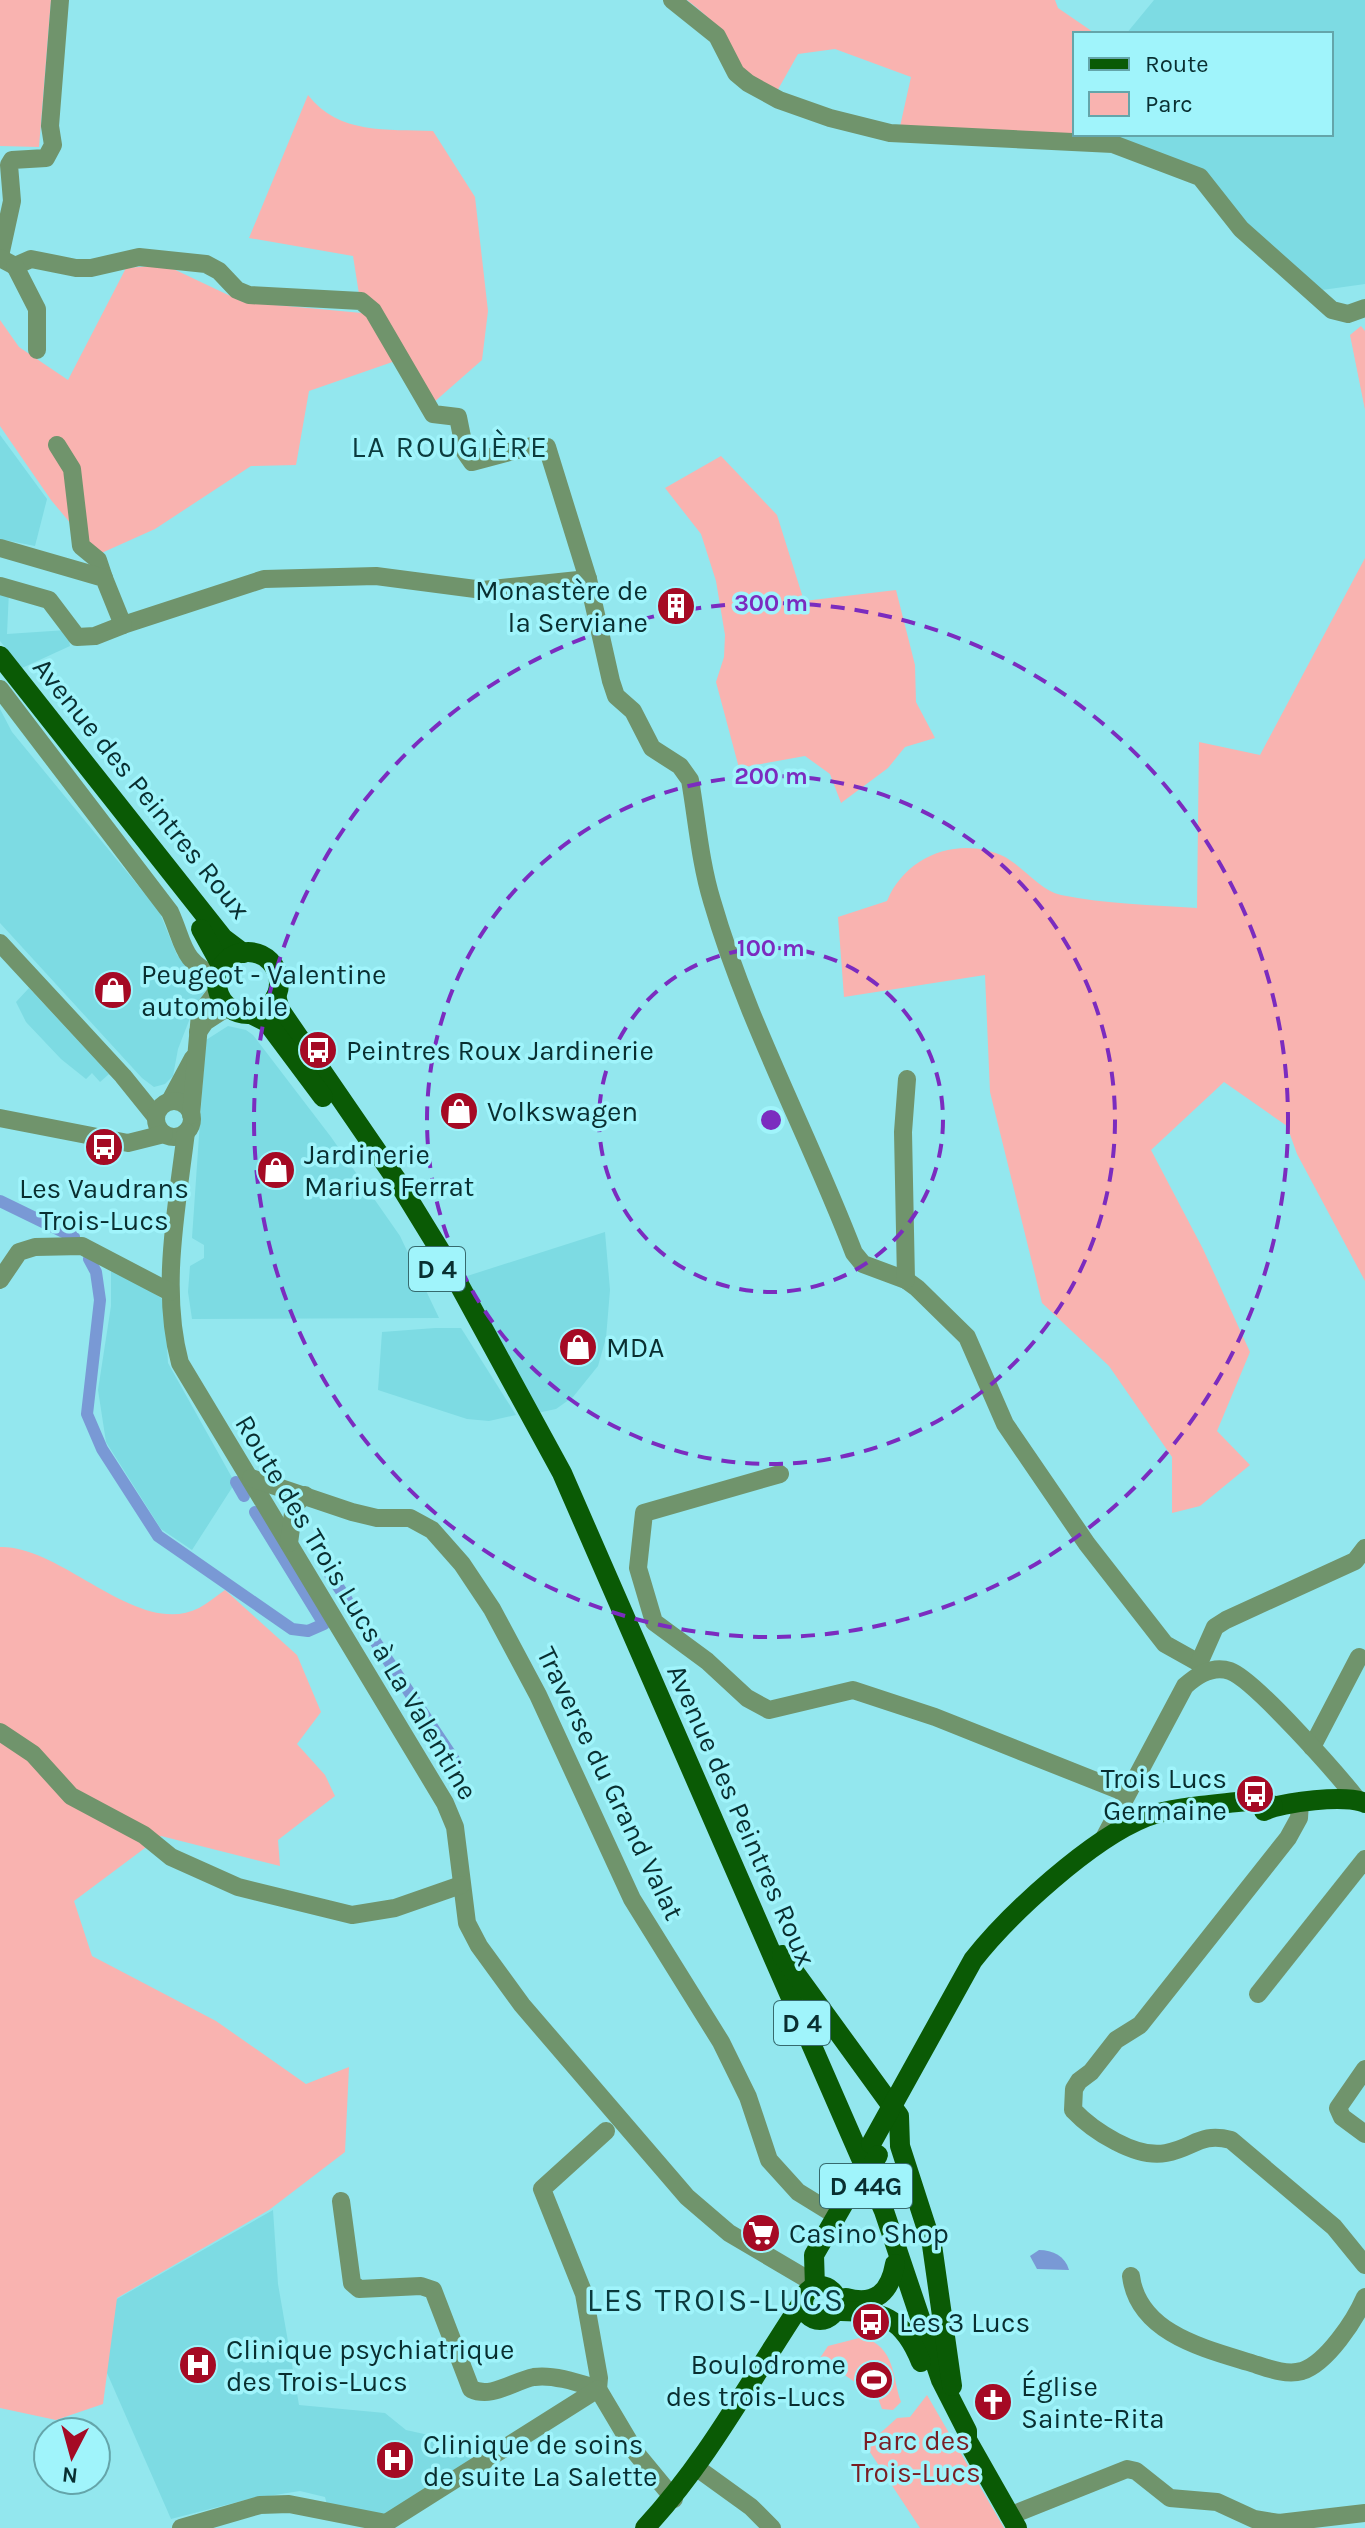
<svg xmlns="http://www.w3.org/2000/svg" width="1365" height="2528" viewBox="0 0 1365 2528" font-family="Karla,sans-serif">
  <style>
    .built { fill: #7ddbe3 }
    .green { fill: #f9b3b0 }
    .water { fill: #7999d5 }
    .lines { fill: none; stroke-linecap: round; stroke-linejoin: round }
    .canal { stroke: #7999d5; stroke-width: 12 }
    .minor { stroke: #70946c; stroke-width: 18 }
    .major { stroke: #0a5a05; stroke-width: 20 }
    .major-bridge { stroke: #0a5a05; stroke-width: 20 }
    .ring { fill: none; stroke: #7b2cbf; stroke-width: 4; stroke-dasharray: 14 10 }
    .labels { text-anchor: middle; stroke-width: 7; stroke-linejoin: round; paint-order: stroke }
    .shield { fill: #a0f4fb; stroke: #366a6e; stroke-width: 2 }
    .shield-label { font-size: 26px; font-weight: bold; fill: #092f31 }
    .poi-label { font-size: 28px; fill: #092f31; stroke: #a0f4fb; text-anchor: start }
    .street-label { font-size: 28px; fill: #092f31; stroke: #a0f4fb }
    .park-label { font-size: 28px; fill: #7a1e24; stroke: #a0f4fb }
    .neighbourhood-label { font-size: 30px; letter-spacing: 2px; fill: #0b3b3e; stroke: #a0f4fb }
    .quarter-label { font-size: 32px; letter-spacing: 2px; fill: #0b3b3e; stroke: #a0f4fb }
    .centre { fill: #7b2cbf; stroke: #a0f4fb; stroke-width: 4 }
    .ring-label { font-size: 24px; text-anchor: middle; font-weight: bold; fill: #7b2cbf; stroke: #a0f4fb; stroke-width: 7; stroke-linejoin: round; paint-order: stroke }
  </style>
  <rect width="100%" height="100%" fill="#93e7ee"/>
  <g class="built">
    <path d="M1154,0H1365V284L1315,291L1242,226L1215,184L1125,143L1115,134H1331V34H1126Z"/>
    <path d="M0,435L47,499L35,546L0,539Z"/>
    <path d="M0,589L9,591L7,634L67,630L70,646L22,668L0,641Z"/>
    <path d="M0,709L12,732L159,911L177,955L205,981V991L192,1013L178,1049L173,1076L165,1084L154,1087L142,1078L0,923Z"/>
    <path d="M29,988L42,1002L109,1074L100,1082L92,1073L86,1079L61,1059L26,1022L16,1002Z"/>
    <path d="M228,1026L246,1030L253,1035L331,1137L400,1236L439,1318L192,1319L188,1292L190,1266L204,1258V1245L192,1238L205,1048L206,1040Z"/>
    <path d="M605,1232L610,1290L606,1338L598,1366L573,1397L556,1409L537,1413L464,1277Z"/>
    <path d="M111,1266L164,1300L168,1363L235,1483L192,1550L161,1529L106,1442L98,1390L111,1306Z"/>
    <path d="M435,1328H461L516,1415L489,1421L467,1419L378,1390L382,1332Z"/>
    <path d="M273,2210L278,2284L299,2405L385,2413L406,2430L469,2444L471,2464L387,2517L327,2505L325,2497L300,2491L249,2499L171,2519L86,2325L117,2299Z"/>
  </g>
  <g class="green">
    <path d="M0,0H51L39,147L0,146Z"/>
    <path d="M687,0H1055L1058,8L1096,34H1075V134H1110L1109,140L899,131L911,77L835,49L798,54L776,93L741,70C732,38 713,20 687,0Z"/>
    <path d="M308,95C339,135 387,129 433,131L475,197L488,311L482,360L433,403L404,358L309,391L296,465L251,466L155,529L97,555L51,500L0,426V320L19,347L68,380L126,268L165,265L243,302L362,313L353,256L249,238Z"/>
    <path d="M1361,326L1365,331V410L1350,335Z"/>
    <path d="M721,456L777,515L804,601L896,590L915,665L916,702L935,738L905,747L888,768L841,803L830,774L805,756L739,768L716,682L724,657L725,635L716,581L701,534L665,488Z"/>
    <path d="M1365,558V1281L1297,1154L1287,1126L1224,1082L1151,1150L1203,1249L1250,1352L1217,1431L1250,1465L1200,1506L1172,1513V1457L1109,1366L1042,1303L990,1092L985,975L844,997L838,917L887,901C906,855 960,835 1005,857C1023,867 1041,891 1061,895C1105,904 1153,905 1197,908L1199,742L1260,755Z"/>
    <path d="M0,1547C62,1545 138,1639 199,1608C208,1603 216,1596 225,1590L297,1655L321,1712L297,1744L325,1775L335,1796L278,1840L280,1866L161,1836L74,1901L92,1956L216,2021L306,2084L349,2067L345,2152L269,2210L117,2298L103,2404L56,2420L0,2408Z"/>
    <path d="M863,2337C896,2348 892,2377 901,2402L893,2410L882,2409L878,2398L820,2358L828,2346Z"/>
    <path d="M927,2395L1004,2528H920L866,2446L897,2418L910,2417Z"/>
  </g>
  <path class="water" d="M1039,2250C1053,2250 1065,2256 1069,2270L1037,2269L1030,2256Z"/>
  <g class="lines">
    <g class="canal">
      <path d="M0,1201L74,1237"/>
      <path d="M89,1259L96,1272L100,1300L87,1414L102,1449L158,1536L292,1629L308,1631L324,1624L255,1512"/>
      <path d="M236,1482L244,1496"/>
      <path d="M329,1573L347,1600"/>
      <path d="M355,1611L457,1764"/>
    </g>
    <g class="minor">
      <path d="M672,0L717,36L736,73L748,83L779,100L830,118L890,133L1113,144L1200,177L1241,229L1332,310L1348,314L1365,308"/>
      <path d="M0,256L12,201L9,165L12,160L46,158L53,145L50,126L60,0"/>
      <path d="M0,258L15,266L31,259L76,268H91L139,257L206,264L219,271L237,290L249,295L361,301L373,311L433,414L458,417L465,452L472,462L532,446L547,447L588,579L611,681L616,696L633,711L652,748L680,766L690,780C697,820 700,862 712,901C747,1022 809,1135 854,1253L863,1264L906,1280L917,1288L967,1337L1005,1424L1087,1544L1165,1644L1199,1663"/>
      <path d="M15,266L37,309V350"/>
      <path d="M57,445L72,469L81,546L98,560L104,578"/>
      <path d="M0,548L104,578L123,625L264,579L376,576L483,590L588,579"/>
      <path d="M0,586L49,600L77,637L95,636L123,625"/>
      <path d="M0,689L170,912C185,945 180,960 218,978"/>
      <path d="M0,943L123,1076L156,1117"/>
      <path d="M198,1032L205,1022L228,1007"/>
      <path d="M170,1101L193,1058"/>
      <circle cx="174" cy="1119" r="18"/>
      <path d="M191,1115L200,1014L218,990"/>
      <path d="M0,1118L128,1143L164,1134"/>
      <path d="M186,1132C177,1207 160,1289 180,1363L445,1803L455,1827L467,1923L479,1946L522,2005L687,2197L729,2233L807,2279L812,2288"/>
      <path d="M0,1280L19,1252L35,1247L82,1246L170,1292"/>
      <path d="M906,1280L903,1132L907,1079"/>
      <path d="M780,1474L644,1513L638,1568L654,1622L707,1661L747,1698L769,1710L853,1690L935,1717L1126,1793"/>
      <path d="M251,1478L352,1512L377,1518H410L432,1530L462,1564L492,1609L538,1695L632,1899L721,2042L748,2097L769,2160L798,2192L837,2216"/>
      <path d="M289,1543L294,1506L305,1495"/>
      <path d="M1203,1672L1199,1663L1215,1627L1226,1620L1355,1561L1365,1548"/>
      <path d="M0,1732L33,1754L71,1796L144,1835L171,1857L238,1887L352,1915L395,1908L461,1885"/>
      <path d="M1312,1747L1359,1657"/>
      <path d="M1300,1803L1299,1818L1288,1838L1140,2025L1116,2040L1091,2072L1079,2081L1074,2089L1073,2110C1093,2131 1136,2159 1166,2153C1194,2148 1200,2132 1231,2140L1334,2227L1365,2265"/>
      <path d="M1103,1840L1185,1686C1197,1675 1213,1665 1230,1671C1255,1680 1338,1775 1357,1799"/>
      <path d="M1258,1994L1365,1859"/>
      <path d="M1365,2069L1338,2108L1342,2117L1365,2134"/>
      <path d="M341,2201L352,2283L359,2289L421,2286L433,2290L471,2389C492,2399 513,2381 534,2377C553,2374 579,2383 598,2389L599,2378L584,2294L542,2189L606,2131"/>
      <path d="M1131,2276C1138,2332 1202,2348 1248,2362C1265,2367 1285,2376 1302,2371C1327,2363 1355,2320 1365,2297"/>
      <path d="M697,2468L751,2507L772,2528"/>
      <path d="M1009,2516L1127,2469L1136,2471L1170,2498L1217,2502L1254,2519L1279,2523L1365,2513"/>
      <path d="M181,2528L260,2505L289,2504L386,2523L598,2389L636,2453L674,2499"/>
    </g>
    <g class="major">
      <path d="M0,656L223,938L243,953"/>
      <path d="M201,929L222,967"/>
      <circle cx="248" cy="983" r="31"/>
      <path d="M276,996L280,1010L398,1182L444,1257L562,1473L884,2211L941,2380L967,2431V2440L1017,2528"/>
      <path d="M251,1014L267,1022L323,1097"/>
      <path d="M1264,1811C1281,1802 1348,1794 1365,1803"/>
      <path d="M782,1955L899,2116L900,2146L932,2245L952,2386"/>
      <path d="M871,2144L973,1960C1010,1913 1091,1839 1146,1817C1174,1806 1229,1804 1261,1799L1273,1806"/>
      <circle cx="820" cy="2303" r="17"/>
      <path d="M815,2287L814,2255L844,2203L849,2182"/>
      <path d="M846,2298C876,2306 890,2292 895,2264"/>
      <path d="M835,2311C882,2310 903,2317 921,2362"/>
      <path d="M645,2528C710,2458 750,2380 803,2301"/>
    </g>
    <path class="major-bridge" d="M855,2194L878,2155"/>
  </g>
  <g class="ring">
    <circle cx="771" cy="1120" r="172"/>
    <circle cx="771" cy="1120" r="344"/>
    <circle cx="771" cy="1120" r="517"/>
  </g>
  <defs>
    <g id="building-disc" transform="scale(2)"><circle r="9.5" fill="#a50a24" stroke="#a0f4fb"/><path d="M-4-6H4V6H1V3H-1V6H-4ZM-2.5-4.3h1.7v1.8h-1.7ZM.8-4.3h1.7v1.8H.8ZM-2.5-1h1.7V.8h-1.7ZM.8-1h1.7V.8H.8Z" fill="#fff"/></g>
    <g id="shop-disc" transform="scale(2)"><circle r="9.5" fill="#a50a24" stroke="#a0f4fb"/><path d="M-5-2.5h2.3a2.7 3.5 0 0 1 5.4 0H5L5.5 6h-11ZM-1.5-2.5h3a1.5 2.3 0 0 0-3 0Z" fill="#fff"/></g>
    <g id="bus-disc" transform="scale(2)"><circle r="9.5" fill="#a50a24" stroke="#a0f4fb"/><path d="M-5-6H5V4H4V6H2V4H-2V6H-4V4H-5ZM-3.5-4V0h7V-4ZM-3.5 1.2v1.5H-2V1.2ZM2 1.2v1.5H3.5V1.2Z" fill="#fff"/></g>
    <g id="supermarket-disc" transform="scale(2)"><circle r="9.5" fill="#a50a24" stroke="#a0f4fb"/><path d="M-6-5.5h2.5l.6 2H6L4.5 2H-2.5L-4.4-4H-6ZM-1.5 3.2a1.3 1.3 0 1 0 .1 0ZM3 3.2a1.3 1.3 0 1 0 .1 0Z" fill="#fff"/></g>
    <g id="hospital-disc" transform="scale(2)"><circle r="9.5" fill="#a50a24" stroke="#a0f4fb"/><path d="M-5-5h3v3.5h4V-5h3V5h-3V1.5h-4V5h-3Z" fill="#fff"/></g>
    <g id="stadium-disc" transform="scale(2)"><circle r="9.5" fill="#a50a24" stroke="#a0f4fb"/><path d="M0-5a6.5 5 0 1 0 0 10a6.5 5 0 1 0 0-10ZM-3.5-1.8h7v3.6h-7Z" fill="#fff"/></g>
    <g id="church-disc" transform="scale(2)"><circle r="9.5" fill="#a50a24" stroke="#a0f4fb"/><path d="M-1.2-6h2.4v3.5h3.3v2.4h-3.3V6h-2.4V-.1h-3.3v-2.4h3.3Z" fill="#fff"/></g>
  </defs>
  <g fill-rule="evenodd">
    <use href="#building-disc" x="676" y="606"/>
    <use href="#shop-disc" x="113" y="990"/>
    <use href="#bus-disc" x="318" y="1050"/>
    <use href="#shop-disc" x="459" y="1111"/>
    <use href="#bus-disc" x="104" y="1147"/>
    <use href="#shop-disc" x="276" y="1170"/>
    <use href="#shop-disc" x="578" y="1347"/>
    <use href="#bus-disc" x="1255" y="1794"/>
    <use href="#supermarket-disc" x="761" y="2233"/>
    <use href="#bus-disc" x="871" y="2322"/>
    <use href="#hospital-disc" x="198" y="2365"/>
    <use href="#stadium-disc" x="874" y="2380"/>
    <use href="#church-disc" x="993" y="2402"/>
    <use href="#hospital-disc" x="395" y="2460"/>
  </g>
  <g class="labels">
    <g class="shield">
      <rect x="409" y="1247" width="56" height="44" rx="6"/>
      <rect x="774" y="2001" width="56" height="44" rx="6"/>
      <rect x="820" y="2164" width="92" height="44" rx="6"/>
    </g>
    <g class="shield-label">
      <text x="437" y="1278">D 4</text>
      <text x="802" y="2032">D 4</text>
      <text x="866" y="2195">D 44G</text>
    </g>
    <g class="poi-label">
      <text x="648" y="600" text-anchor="end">Monastère de<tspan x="648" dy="32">la Serviane</tspan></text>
      <text x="141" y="984">Peugeot - Valentine<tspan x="141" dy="32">automobile</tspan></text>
      <text x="346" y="1060">Peintres Roux Jardinerie</text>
      <text x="487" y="1121">Volkswagen</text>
      <text x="304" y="1164">Jardinerie<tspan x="304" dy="32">Marius Ferrat</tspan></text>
      <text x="104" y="1198" text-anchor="middle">Les Vaudrans<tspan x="104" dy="32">Trois-Lucs</tspan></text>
      <text x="606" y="1357">MDA</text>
      <text x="1227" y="1788" text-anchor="end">Trois Lucs<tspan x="1227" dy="32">Germaine</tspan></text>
      <text x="789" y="2243">Casino Shop</text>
      <text x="899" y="2332">Les 3 Lucs</text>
      <text x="226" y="2359">Clinique psychiatrique<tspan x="226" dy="32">des Trois-Lucs</tspan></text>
      <text x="846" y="2374" text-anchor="end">Boulodrome<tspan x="846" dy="32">des trois-Lucs</tspan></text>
      <text x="1021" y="2396">Église<tspan x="1021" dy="32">Sainte-Rita</tspan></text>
      <text x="423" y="2454">Clinique de soins<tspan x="423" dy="32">de suite La Salette</tspan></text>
    </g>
    <g class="street-label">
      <text transform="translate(142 788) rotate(51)" y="10">Avenue des Peintres Roux</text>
      <text transform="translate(357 1607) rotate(59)" y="10">Route des Trois Lucs à La Valentine</text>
      <text transform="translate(611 1783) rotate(64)" y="10">Traverse du Grand Valat</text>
      <text transform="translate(742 1815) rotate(66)" y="10">Avenue des Peintres Roux</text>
    </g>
    <g class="park-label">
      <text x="916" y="2450">Parc des<tspan x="916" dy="32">Trois-Lucs</tspan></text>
    </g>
    <g class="neighbourhood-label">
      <text x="450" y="457">LA ROUGIÈRE</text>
    </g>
    <g class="quarter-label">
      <text x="716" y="2311">LES TROIS-LUCS</text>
    </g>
  </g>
  <circle cx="771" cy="1120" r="12" class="centre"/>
  <g class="ring-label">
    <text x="771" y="611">300 m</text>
    <text x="771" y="784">200 m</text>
    <text x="771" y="956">100 m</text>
  </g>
  <rect x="1073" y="32" width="260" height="104" fill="#a0f4fb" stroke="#64a5aa" stroke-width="2"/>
  <rect x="1089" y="58" width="40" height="12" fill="#0a5a05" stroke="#64a5aa" stroke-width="2"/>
  <text x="1145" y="72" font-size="24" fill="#092f31">Route</text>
  <rect x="1089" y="92" width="40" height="24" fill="#f9b3b0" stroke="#64a5aa" stroke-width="2"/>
  <text x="1145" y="112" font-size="24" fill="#092f31">Parc</text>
  <g transform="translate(72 2456) rotate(186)"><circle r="38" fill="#a0f4fb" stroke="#64a5aa" stroke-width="2"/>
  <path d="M0-6L14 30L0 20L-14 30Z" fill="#a50a24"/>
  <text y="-12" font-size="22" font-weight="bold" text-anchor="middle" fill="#092f31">N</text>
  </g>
</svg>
